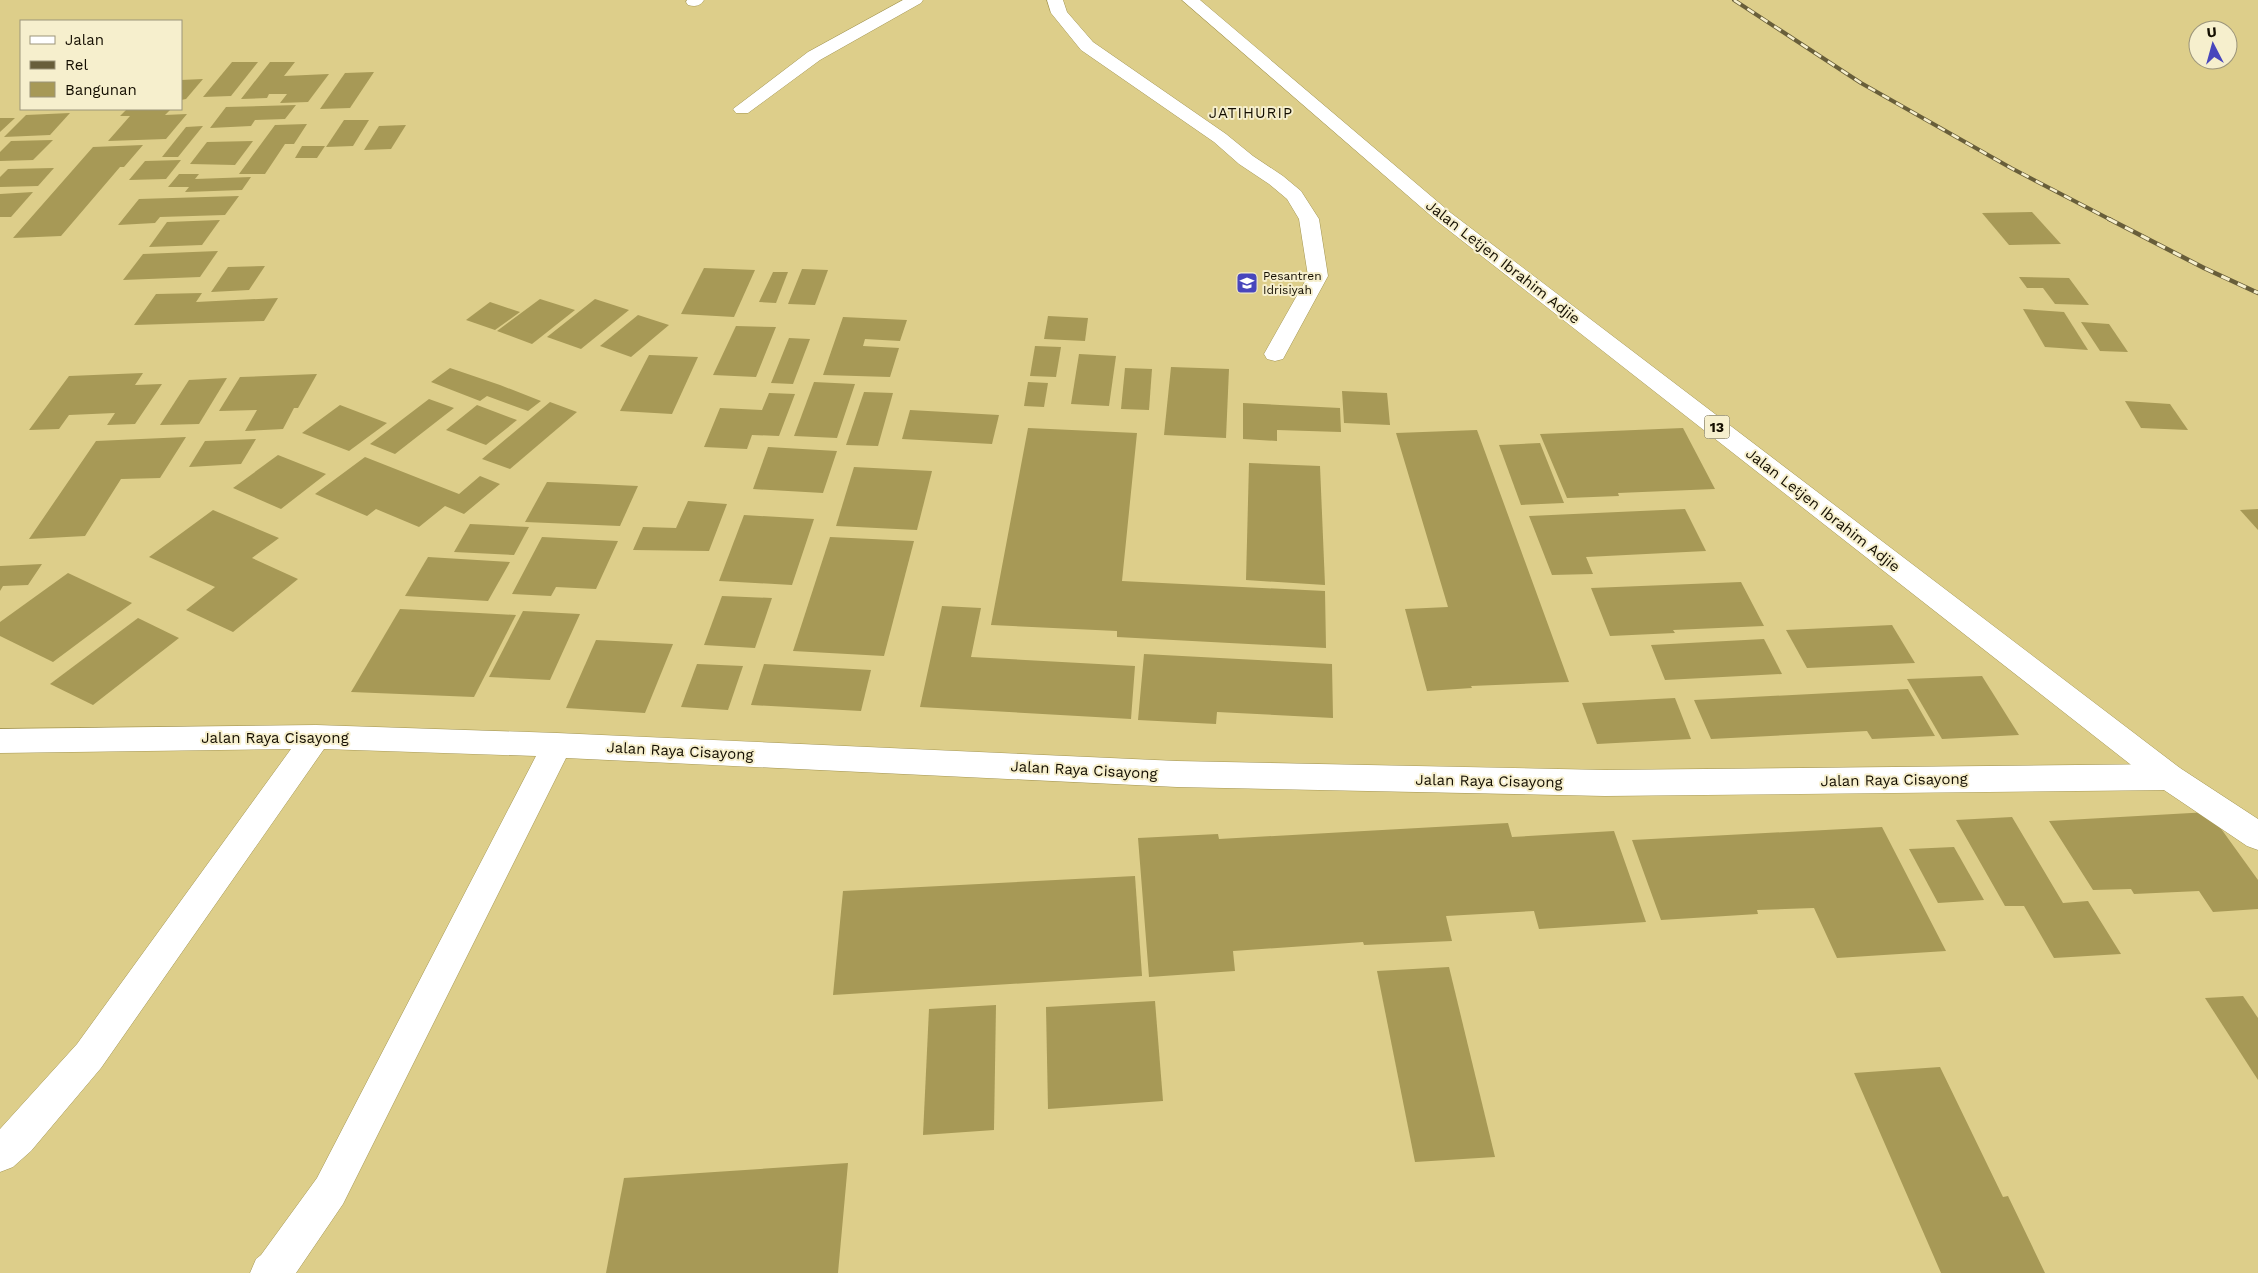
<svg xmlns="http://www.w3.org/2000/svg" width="2258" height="1273" viewBox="0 0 2258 1273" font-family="'Work Sans',sans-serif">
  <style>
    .building { fill: #a79956 }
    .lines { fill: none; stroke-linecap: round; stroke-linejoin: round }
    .minor-casing { stroke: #a39552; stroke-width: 1 }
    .trunk-casing { stroke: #a39552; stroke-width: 1 }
    .minor { fill: #fff; fill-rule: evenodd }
    .trunk { fill: #fff; fill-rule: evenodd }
    .rail-far1-casing { stroke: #685e3a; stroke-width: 4 }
    .rail-casing { stroke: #685e3a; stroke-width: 4.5 }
    .rail-far1 { stroke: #f6efcd; stroke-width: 2.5; stroke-dasharray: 8; stroke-linecap: butt }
    .rail { stroke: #f6efcd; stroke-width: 3; stroke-dasharray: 9; stroke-linecap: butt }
    .labels { text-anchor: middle; stroke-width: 4; stroke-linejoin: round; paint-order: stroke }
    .far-poi-label { font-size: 12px; fill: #140e00; stroke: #f6efcd; text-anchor: start }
    .shield { fill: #f6efcd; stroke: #58523e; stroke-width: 1 }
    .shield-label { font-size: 14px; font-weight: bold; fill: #140e00 }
    .far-quarter-label { font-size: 15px; letter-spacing: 1px; fill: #140e00; stroke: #f6efcd }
    .street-label { font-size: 15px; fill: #140e00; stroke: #f6efcd }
  </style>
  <rect width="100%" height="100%" fill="#ddce8a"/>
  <g class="building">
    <path d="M232,62H258L231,96L203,97Z"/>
    <path d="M270,62H295L284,76L329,74L308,102L280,103L287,94H269L267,98L241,99Z"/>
    <path d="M374,72L350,108L320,109L345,73Z"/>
    <path d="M203,79L186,99L181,100V80Z"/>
    <path d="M296,105L285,119L255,120L251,126L210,128L226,107Z"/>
    <path d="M127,109H171L165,115L187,114L166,139L108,141L130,116H120Z"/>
    <path d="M70,113L50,135L4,137L26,115Z"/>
    <path d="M0,118H15L0,132Z"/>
    <path d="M344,120H369L353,146L326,147Z"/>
    <path d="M307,124L294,144H285L265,174H239L275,125Z"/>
    <path d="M406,125L391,149L364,150L379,126Z"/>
    <path d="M203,126L178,157H162L186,127Z"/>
    <path d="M53,140L33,160L0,161V152L11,141Z"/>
    <path d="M253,141L235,165L190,164L207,142Z"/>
    <path d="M143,145L124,167H120L61,236L13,238L93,147Z"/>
    <path d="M302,146H325L317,158H295Z"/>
    <path d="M181,160L166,179L129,180L145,161Z"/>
    <path d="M54,168L38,186L0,187V177L8,169Z"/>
    <path d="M179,174H199L195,179L251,177L242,190L185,192L189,187H168Z"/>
    <path d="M33,192L11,217H0V194Z"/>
    <path d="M239,196L225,215L160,217L155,223L118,225L139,199Z"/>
    <path d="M2032,212L2061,244L2009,245L1982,213Z"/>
    <path d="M220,220L202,245L149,247L167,222Z"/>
    <path d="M218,251L200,277L123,280L143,254Z"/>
    <path d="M265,266L249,290L211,292L228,267Z"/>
    <path d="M704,268L755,270L734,317L681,314Z"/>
    <path d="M802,269L828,270L815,305L788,304Z"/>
    <path d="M773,272H788L776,303L759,302Z"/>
    <path d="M2019,277L2069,278L2089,305L2055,304L2043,288H2027Z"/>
    <path d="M202,293L196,302L278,298L264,321L134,325L156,294Z"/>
    <path d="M540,299L575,310L532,344L497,331Z"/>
    <path d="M595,299L629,310L581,349L547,337Z"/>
    <path d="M490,302L520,312L495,330L466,320Z"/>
    <path d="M2023,309L2064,312L2088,350L2045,347Z"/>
    <path d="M638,315L669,325L631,357L600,346Z"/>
    <path d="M1048,316L1088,318L1085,341L1044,339Z"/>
    <path d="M843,317L907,320L900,341L865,339L863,346L899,348L890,377L823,375Z"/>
    <path d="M2081,322L2109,324L2128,352L2100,351Z"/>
    <path d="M736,326L776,327L756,377L713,375Z"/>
    <path d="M789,338L810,339L793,384L771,383Z"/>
    <path d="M1035,346L1061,347L1056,377L1030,376Z"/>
    <path d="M1079,354L1116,356L1109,406L1071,404Z"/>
    <path d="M649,355L698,357L672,414L620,411Z"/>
    <path d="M1171,367L1229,369L1226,438L1164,435Z"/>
    <path d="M450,368L500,385L541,401L528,411L487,396L480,401L431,382Z"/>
    <path d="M1125,368L1152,369L1149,410L1121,409Z"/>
    <path d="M143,373L135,385L162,384L135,424L107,425L115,413L69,415L59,429L29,430L69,376Z"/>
    <path d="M317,374L298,408H294L283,429L245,431L257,410L219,411L240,377Z"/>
    <path d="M227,378L199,424L160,425L189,380Z"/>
    <path d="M814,382L855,384L837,438L794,436Z"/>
    <path d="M1028,382L1048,383L1044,407L1024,406Z"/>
    <path d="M1342,391L1387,393L1390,425L1344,423Z"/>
    <path d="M864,392L893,393L878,446L846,445Z"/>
    <path d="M769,393L795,394L779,436L752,435L747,449L704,447L720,408L762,410Z"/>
    <path d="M429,399L454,408L395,454L370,444Z"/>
    <path d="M2125,401L2170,404L2188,430L2141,428Z"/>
    <path d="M550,402L577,412L510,469L482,459Z"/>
    <path d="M1243,403L1340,408L1341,432L1277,430V441L1243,439Z"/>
    <path d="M340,405L387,423L349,451L302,433Z"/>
    <path d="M477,405L517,420L486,445L446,430Z"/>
    <path d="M910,410L999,415L992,444L902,439Z"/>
    <path d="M1028,428L1137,433L1122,581L1325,591L1326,648L1117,637V631L991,625Z"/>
    <path d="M1683,428L1715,489L1618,493L1619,496L1567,498L1540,434Z"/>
    <path d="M1477,430L1569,682L1471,686L1472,688L1427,691L1405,609L1448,607L1396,433Z"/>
    <path d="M186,437L160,478L121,479L85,536L29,539L96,441Z"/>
    <path d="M256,439L241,464L189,467L205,441Z"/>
    <path d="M1540,443L1564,503L1521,505L1499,445Z"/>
    <path d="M768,447L837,451L823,493L753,489Z"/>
    <path d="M278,455L326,474L281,509L233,488Z"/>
    <path d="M365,457L459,494L480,476L500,484L464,514L445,506L419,527L376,509L367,516L315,494Z"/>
    <path d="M1249,463L1320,466L1325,585L1246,580Z"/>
    <path d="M854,467L932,471L917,530L836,526Z"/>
    <path d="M547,482L596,484L638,486L620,526L525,522Z"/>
    <path d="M688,501L727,504L709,551L633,550L643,527L676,528Z"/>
    <path d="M1685,509L1706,551L1586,557L1593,574L1552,575L1529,516Z"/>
    <path d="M2258,509V530L2240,510Z"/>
    <path d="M213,510L279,538L252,558L298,579L233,632L186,610L215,587L149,557Z"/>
    <path d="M744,515L814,519L792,585L719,581Z"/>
    <path d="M470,524L529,527L514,555L454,552Z"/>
    <path d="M542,537L579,539L618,541L596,589L556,587L551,596L512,594Z"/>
    <path d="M830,537L914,541L884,656L793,651Z"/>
    <path d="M428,557L510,562L488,601L405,596Z"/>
    <path d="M42,564L28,585L3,586L0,591V566Z"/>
    <path d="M68,573L132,603L53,662L0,636V622Z"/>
    <path d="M1741,582L1764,626L1673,630L1675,633L1610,636L1591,588Z"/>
    <path d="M722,596L772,598L755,648L704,645Z"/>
    <path d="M942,606L981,608L971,657L1135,666L1131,719L920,707Z"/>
    <path d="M400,609L479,613L516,615L474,697L351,692Z"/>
    <path d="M523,611L580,614L550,680L489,677Z"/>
    <path d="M138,618L179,638L93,705L50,684Z"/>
    <path d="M1892,625L1915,663L1807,668L1786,630Z"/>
    <path d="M1764,639L1782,674L1665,680L1651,645Z"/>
    <path d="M596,640L673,644L645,713L566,708Z"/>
    <path d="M1144,654L1332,664L1333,718L1217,712L1216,724L1138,720Z"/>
    <path d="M697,664L743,666L728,710L681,707Z"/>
    <path d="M764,664L871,670L861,711L751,705Z"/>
    <path d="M1982,676L2019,735L1942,739L1907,679Z"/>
    <path d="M1908,689L1935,736L1872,739L1867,731L1711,739L1694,700Z"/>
    <path d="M1675,698L1691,739L1597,744L1582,703Z"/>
    <path d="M2209,812L2258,880V909L2213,912L2199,891L2134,894L2131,889L2093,890L2049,821Z"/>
    <path d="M2012,817L2063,903L2088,901L2121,954L2054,958L2024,906H2005L1956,820Z"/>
    <path d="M1508,823L1512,837L1614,831L1646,922L1539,929L1534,911L1446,916L1452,941L1364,945L1363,942L1233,951L1235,971L1149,977L1138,838L1218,834L1219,839Z"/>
    <path d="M1882,827L1946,951L1837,958L1814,908L1757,910L1758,914L1661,920L1632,840Z"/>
    <path d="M1954,847L1984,900L1938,903L1909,849Z"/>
    <path d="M1135,876L1142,976L833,995L843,891Z"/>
    <path d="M1449,967L1495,1157L1415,1162L1377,971Z"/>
    <path d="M2243,996L2258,1018V1080L2205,998Z"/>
    <path d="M1155,1001L1163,1101L1048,1109L1046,1007Z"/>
    <path d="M996,1005L994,1130L923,1135L929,1009Z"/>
    <path d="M1940,1067L2003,1197L2008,1196L2045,1273H1941L1854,1073Z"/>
    <path d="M848,1163L838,1273H606L624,1178Z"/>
  </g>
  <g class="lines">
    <g class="minor-casing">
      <g id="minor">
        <path d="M687,0H704C700,6 696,7 688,5L686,2Z"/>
        <path d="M903,0H923L921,3L820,60L748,113H736L733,109L808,52Z"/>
        <path d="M1047,0H1063L1067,12L1093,42L1226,134L1253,156L1283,176L1301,191L1319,219L1328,276L1283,359L1275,361L1267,359L1264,354L1308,276L1299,219L1287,199L1269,184L1239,164L1214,142L1081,50L1051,13Z"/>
        <path d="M316,725L557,733L1177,761L1605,770L2169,764L2180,768L2184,777L2180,786L2169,790L1605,796L1177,787L566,758L343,1204L296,1273H250L256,1259L261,1255L317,1178L536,756L324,749L101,1068L31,1151L13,1167L0,1172V1129L77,1044L291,749L0,753V729Z"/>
      </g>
    </g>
    <g class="trunk-casing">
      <path id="trunk" d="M1182,0H1200L1451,213L2180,768L2258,819V850L2247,846L2158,786L1437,221Z"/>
    </g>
    <use href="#minor" class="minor"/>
    <use href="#trunk" class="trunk"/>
    <g class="rail-far1-casing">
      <path id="rail-far1" d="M1734,0L1861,83L2011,168L2111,220"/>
    </g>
    <g class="rail-casing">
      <path id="rail" d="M2109,219L2204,268L2258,293"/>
    </g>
    <use href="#rail-far1" class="rail-far1"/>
    <use href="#rail" class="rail"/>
  </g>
  <defs>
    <g id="school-square" transform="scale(1.125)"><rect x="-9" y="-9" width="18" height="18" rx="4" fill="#4846bc" stroke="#f6efcd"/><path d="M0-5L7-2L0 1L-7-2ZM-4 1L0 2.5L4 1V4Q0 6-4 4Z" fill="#fff"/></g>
  </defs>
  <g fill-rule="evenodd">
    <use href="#school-square" x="1247" y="283"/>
  </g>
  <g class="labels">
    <g class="far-poi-label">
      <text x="1263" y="280">Pesantren<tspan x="1263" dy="14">Idrisiyah</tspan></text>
    </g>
    <rect class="shield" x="1704.5" y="415.5" width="25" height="23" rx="4"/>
    <g class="shield-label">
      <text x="1717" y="432">13</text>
    </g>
    <g class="far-quarter-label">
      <text x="1251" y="118">JATIHURIP</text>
    </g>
    <g class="street-label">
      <text transform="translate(1503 262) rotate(38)" y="5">Jalan Letjen Ibrahim Adjie</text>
      <text transform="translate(1823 510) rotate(38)" y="5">Jalan Letjen Ibrahim Adjie</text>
      <text x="275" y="743">Jalan Raya Cisayong</text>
      <text transform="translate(680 751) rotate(3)" y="5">Jalan Raya Cisayong</text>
      <text transform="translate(1084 770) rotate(3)" y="5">Jalan Raya Cisayong</text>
      <text transform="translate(1894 780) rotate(-1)" y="5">Jalan Raya Cisayong</text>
      <text transform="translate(1489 781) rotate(1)" y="5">Jalan Raya Cisayong</text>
    </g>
  </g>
  <rect x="20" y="20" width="162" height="90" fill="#f6efcd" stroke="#9c957b"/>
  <rect x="30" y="36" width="25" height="8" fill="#ffffff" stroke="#9c957b"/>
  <text x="65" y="45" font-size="15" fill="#140e00">Jalan</text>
  <rect x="30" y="61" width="25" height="8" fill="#685e3a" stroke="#9c957b"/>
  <text x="65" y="70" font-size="15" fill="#140e00">Rel</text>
  <rect x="30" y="82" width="25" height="15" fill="#a79956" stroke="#9c957b"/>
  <text x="65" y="95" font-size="15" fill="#140e00">Bangunan</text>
  <g transform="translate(2213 45) rotate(354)"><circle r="24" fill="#f6efcd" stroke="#9c957b"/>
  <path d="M0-4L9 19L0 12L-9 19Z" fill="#4846bc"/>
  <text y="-8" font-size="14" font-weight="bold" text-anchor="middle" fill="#140e00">U</text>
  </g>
</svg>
